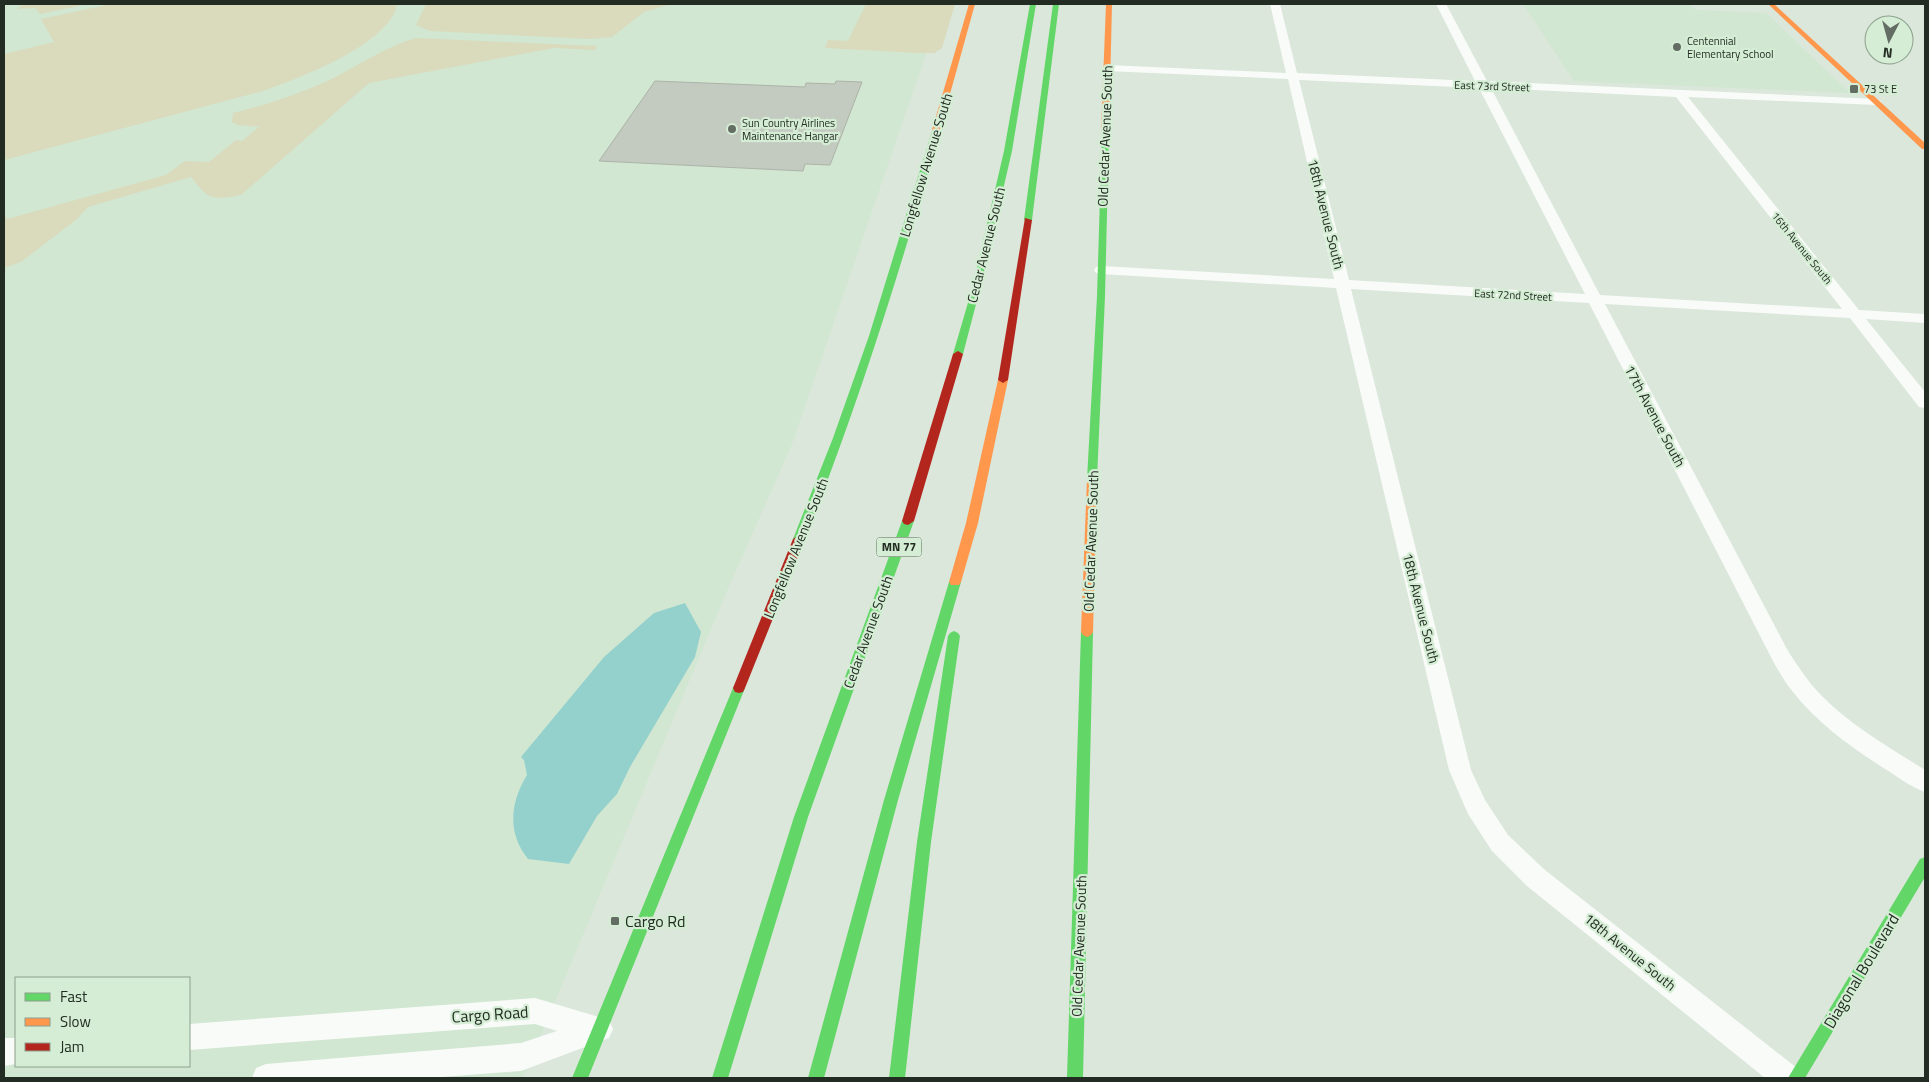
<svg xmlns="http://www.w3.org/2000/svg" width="1929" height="1082" viewBox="0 0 1929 1082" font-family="'Titillium Web',sans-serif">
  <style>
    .built { fill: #d1e7d1; fill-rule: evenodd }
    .green { fill: #dadabd }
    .water { fill: #94d1cc }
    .building { fill: #c3cabf; stroke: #acb3a8 }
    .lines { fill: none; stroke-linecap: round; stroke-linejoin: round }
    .street { fill: #f9fbf9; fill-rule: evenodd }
    .fast { fill: #63d668; fill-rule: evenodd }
    .slow { fill: #ff974d; fill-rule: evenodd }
    .jam { fill: #b3261e; fill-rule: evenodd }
    .poi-dot { fill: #636d63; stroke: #d4edd4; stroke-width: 2 }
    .labels { text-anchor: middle; stroke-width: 4.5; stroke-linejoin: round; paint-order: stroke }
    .far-poi-label { font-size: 11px; fill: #232c23; stroke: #d4edd4; text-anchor: start }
    .far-street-label { font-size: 11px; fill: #232c23; stroke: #d4edd4 }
    .shield { fill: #d4edd4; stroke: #586658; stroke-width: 1 }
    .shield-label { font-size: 12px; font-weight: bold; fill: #232c23 }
    .street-label { font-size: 14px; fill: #232c23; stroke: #d4edd4 }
    .near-poi-label { font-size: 16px; fill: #232c23; stroke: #d4edd4; text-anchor: start }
    .near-street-label { font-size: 16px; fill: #232c23; stroke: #d4edd4 }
  </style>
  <rect width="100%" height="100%" fill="#dae7da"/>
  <g class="built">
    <path d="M4,4H930L927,51L792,444L726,593L523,1078H4ZM16,978H189V1066H16Z"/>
    <path d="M1523,4H1689L1696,10L1766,13L1850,93L1574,81Z"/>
  </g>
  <g class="green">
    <path d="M23,4H88L40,14L35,8L17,9Z"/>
    <path d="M111,4H397C391,44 294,81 259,92L4,160V54L54,42L41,19Z"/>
    <path d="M426,4H671L644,12L612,37L590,39L430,31L416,25Z"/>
    <path d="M866,4H955L942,48L934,53H916L825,48L828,40L848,41Z"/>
    <path d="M416,38L597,46L595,50L554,48L369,83L241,195C212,200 210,201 191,177L88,207L77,219L21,262L4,268V213L7,219L166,175L185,161L209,162L236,140L242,141L259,127L237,125L232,122L233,113C265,105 297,95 327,81C357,67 384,47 416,38Z"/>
  </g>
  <path class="water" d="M685,603L701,632L695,657L630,767L617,794L597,816L569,864L528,859C507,833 510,803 527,775L524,760L521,757L604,657L654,613Z"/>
  <path class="building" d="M655,81L805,87L806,83L835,84L836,81L862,82L830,165L805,164L803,171L599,161Z"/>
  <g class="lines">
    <g class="street">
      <path d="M1270,4H1280L1297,73L1475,81L1436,4H1446L1487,81L1876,99L1882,102L1876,105L1688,97L1859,310L1925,314V323L1866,319L1925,392V408L1919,407L1850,318L1605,304L1788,651C1798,666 1808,682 1821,695C1851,726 1889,747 1925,770V792C1911,787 1898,777 1885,769C1851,747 1818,724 1793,692C1785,683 1780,673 1774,663L1589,303L1351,289L1471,770L1485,800L1508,835L1545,870L1797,1068L1801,1078H1765L1527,886L1492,851L1468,814L1449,770L1336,288L1101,274L1096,273L1094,270L1096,267L1101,266L1334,279L1288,79L1107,71L1102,68L1107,65L1286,73ZM1299,80L1479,88L1585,294L1349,280ZM1491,88L1676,97L1842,309L1600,295Z"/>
      <path d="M535,998L609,1020L613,1029L609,1038L521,1071L429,1078H252L256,1068L266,1064L521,1043L557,1031L535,1024L189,1050V1024Z"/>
      <path d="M4,1038H16V1064L4,1066Z"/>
    </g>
    <g class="fast">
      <path d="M1030,4H1036L1012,151L980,289L963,354L958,357L953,354L972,289L1004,151Z"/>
      <path d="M1053,4H1059L1032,220L1028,222L1024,220Z"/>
      <path d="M933,128L940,130C901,269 858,405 805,539L803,542H795L793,539L833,438L869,336Z"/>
      <path d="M1102,130L1109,132L1105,296L1097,479L1092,483L1087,479L1097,296Z"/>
      <path d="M908,517L914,521L808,817L728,1078H712L794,817L902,521Z"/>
      <path d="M955,578L959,579L961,582L898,800L824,1078H808L884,800L949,582L951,579Z"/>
      <path d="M1087,627L1091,629L1093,632L1083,1078H1067L1081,632L1083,629Z"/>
      <path d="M954,631L958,633L960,636L931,842L905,1078H889L917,842L948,636L950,633Z"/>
      <path d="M739,683L743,684L745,688L588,1078H572L733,688L735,684Z"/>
      <path d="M1925,857V877L1805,1078H1788L1920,859Z"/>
    </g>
    <g class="slow">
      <path d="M969,4H975L940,130L933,132L932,130Z"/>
      <path d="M1106,4H1112L1109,132L1105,134L1101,132Z"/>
      <path d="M1768,4H1774L1925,143V149H1922Z"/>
      <path d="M1003,377L1008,380L978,523L961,582L959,585H951L949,582L966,523L998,380Z"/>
      <path d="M1092,475L1097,479L1093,632L1091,635L1087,637L1083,635L1081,632L1087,479Z"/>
    </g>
    <g class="jam">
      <path d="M1025,218L1032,220L1008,380L1003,383L998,380Z"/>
      <path d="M958,351L963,354L914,521L908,525L904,524L902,521L953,354Z"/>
      <path d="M799,535L805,539L745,688L743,692L739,693L735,692L733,688L793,539Z"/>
    </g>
  </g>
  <g class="poi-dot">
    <circle cx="1677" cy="47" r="5"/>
    <rect x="1849" y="84" width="10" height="10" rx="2.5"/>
    <circle cx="732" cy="129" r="5"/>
    <rect x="610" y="916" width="10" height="10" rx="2.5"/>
  </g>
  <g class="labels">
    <g class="far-poi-label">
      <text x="1687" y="45">Centennial<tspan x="1687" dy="13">Elementary School</tspan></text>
      <text x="1864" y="93">73 St E</text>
      <text x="742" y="127">Sun Country Airlines<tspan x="742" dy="13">Maintenance Hangar</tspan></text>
    </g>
    <g class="far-street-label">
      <text transform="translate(1492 86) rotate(2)" y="4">East 73rd Street</text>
      <text transform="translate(1802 248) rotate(51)" y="4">16th Avenue South</text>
      <text transform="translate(1513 295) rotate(3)" y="4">East 72nd Street</text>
    </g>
    <rect class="shield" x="876.5" y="537.5" width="45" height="19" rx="4"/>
    <g class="shield-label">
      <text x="899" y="551">MN 77</text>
    </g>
    <g class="street-label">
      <text transform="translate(1105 136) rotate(-88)" y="5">Old Cedar Avenue South</text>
      <text transform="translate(926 165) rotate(-73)" y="5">Longfellow Avenue South</text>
      <text transform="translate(1326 214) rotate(76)" y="5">18th Avenue South</text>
      <text transform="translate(986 245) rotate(-76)" y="5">Cedar Avenue South</text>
      <text transform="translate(1655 416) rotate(62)" y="5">17th Avenue South</text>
      <text transform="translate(1091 541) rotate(-88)" y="5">Old Cedar Avenue South</text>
      <text transform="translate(796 548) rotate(-68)" y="5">Longfellow Avenue South</text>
      <text transform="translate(1421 608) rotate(76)" y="5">18th Avenue South</text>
      <text transform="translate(868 632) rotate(-70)" y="5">Cedar Avenue South</text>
      <text transform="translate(1079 946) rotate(-88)" y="5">Old Cedar Avenue South</text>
      <text transform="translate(1630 952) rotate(39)" y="5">18th Avenue South</text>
    </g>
    <g class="near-poi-label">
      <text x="625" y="927">Cargo Rd</text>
    </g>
    <g class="near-street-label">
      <text transform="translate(1861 971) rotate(-59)" y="6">Diagonal Boulevard</text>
      <text transform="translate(490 1014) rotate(-4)" y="6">Cargo Road</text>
    </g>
  </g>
  <rect width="1929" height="1082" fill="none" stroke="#232c23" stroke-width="10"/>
  <rect x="15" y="977" width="175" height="90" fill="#d4edd4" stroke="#8da08d"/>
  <rect x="25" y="993" width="25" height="8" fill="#63d668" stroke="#8da08d"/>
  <text x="60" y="1002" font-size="15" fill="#232c23">Fast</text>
  <rect x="25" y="1018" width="25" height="8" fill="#ff974d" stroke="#8da08d"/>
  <text x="60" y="1027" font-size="15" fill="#232c23">Slow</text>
  <rect x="25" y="1043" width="25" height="8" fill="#b3261e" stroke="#8da08d"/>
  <text x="60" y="1052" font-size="15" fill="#232c23">Jam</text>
  <g transform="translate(1889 40) rotate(186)"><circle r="24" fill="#d4edd4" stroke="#8da08d"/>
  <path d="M0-4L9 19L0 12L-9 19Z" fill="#636d63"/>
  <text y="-8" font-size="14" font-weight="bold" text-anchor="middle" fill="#232c23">N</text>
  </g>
</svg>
